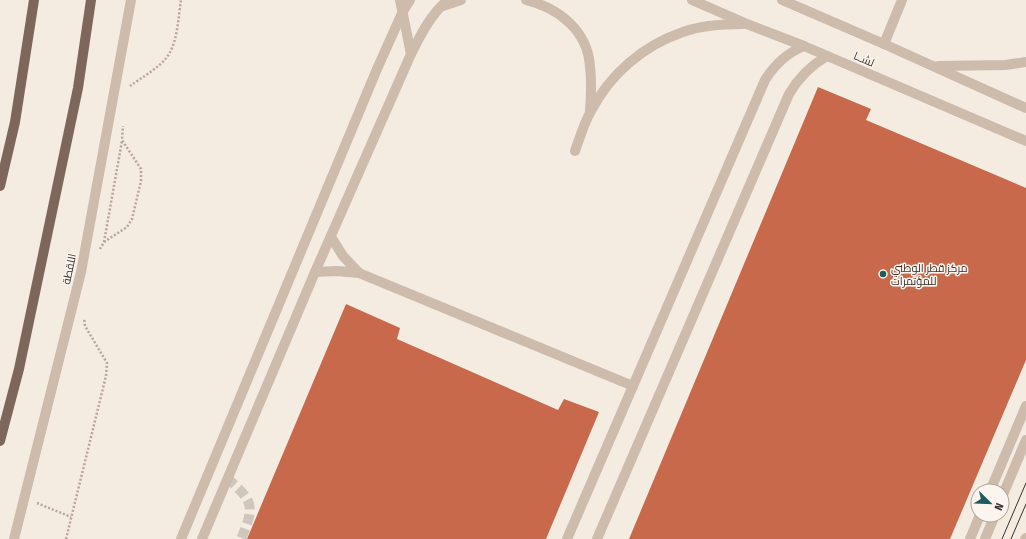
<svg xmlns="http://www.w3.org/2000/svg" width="1026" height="539" viewBox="0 0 1026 539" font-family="'Fira Sans Condensed',Cairo,sans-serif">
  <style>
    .building { fill: #c8694b }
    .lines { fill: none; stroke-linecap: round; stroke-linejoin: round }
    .minor-tunnel { stroke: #cfc6bd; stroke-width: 10; stroke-dasharray: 10 5; stroke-linecap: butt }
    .path { stroke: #b9a596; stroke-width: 2.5; stroke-dasharray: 2 2; stroke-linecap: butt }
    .minor { stroke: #cdbbac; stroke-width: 10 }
    .major { stroke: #7d675c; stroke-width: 10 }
    .tram { stroke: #3b302b; stroke-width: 1 }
    .poi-dot { fill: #1f5a5e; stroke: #fbf5ee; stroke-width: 1.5 }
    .labels { text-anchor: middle; stroke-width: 3; stroke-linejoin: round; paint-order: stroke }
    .street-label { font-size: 11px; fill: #3b302b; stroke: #fbf5ee }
    .poi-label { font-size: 11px; fill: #3b302b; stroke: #fbf5ee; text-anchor: start }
  </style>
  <rect width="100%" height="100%" fill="#f4ebe1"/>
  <g class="building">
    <path d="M818,87L871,109L866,120L1026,188V360L950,539H629Z"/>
    <path d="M346,304L400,328L397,339L558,410L564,399L599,412L546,539H247Z"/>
  </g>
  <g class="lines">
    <path class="minor-tunnel" d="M227,478C254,502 255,506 241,539"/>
    <g class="path">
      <path d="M130,86C141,78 159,68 167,57C178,42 178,18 181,0"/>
      <path d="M104,242L122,141"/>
      <path d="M100,249L104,242L127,227L132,219L141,181V169L122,140L123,126"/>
      <path d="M37,503L71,517"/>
      <path d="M66,539L106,376L107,363L85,326L84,318"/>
    </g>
    <g class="minor">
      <path d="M400,0L411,54"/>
      <path d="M526,0C559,8 588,31 590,67C592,82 591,97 590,111"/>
      <path d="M692,0L747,24L804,46L1026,141"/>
      <path d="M782,0L884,44L1026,108"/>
      <path d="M443,6L461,0"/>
      <path d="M884,44L902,0"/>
      <path d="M938,66L1005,65L1026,62"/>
      <path d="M575,151C580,137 584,123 591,111C610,74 644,45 683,32C702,25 723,24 743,24"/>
      <path d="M331,237L343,256L359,273"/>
      <path d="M315,272L337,271L359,273L633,386"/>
      <path d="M990,491L1026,406"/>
      <path d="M1002,497L1026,440"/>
      <path d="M14,539L81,272L131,0"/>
      <path d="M181,539L377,69L403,11L410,0"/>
      <path d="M202,539L315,272L411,54C421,34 431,14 448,0"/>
      <path d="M567,539L765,80C775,64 787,53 804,46"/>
      <path d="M597,539L789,94C799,77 810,66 827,56"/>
      <path d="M970,539L980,515"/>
      <path d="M985,539L995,515"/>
      <path d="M1025,539L1026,538"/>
    </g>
    <g class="major">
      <path d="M0,186L15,122L34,0"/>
      <path d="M0,441L19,369L78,88L91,0"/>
    </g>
    <g class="tram">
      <path d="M1002,539L1026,483"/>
      <path d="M1011,539L1026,504"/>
    </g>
  </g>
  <circle class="poi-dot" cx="883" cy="274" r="4"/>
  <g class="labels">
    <g class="street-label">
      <text transform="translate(864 59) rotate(23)" y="4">لشــا</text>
      <text transform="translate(69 269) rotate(-78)" y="4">اللقطة</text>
    </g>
    <g class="poi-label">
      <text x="891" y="272">مركز قطر الوطني<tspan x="891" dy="13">للمؤتمرات</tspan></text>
    </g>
  </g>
  <g transform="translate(990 503) rotate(113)"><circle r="19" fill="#fbf5ee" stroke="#aea6a0"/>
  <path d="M0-3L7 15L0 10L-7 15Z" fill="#1f5a5e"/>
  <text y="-6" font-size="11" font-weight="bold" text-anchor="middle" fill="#3b302b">N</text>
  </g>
</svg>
